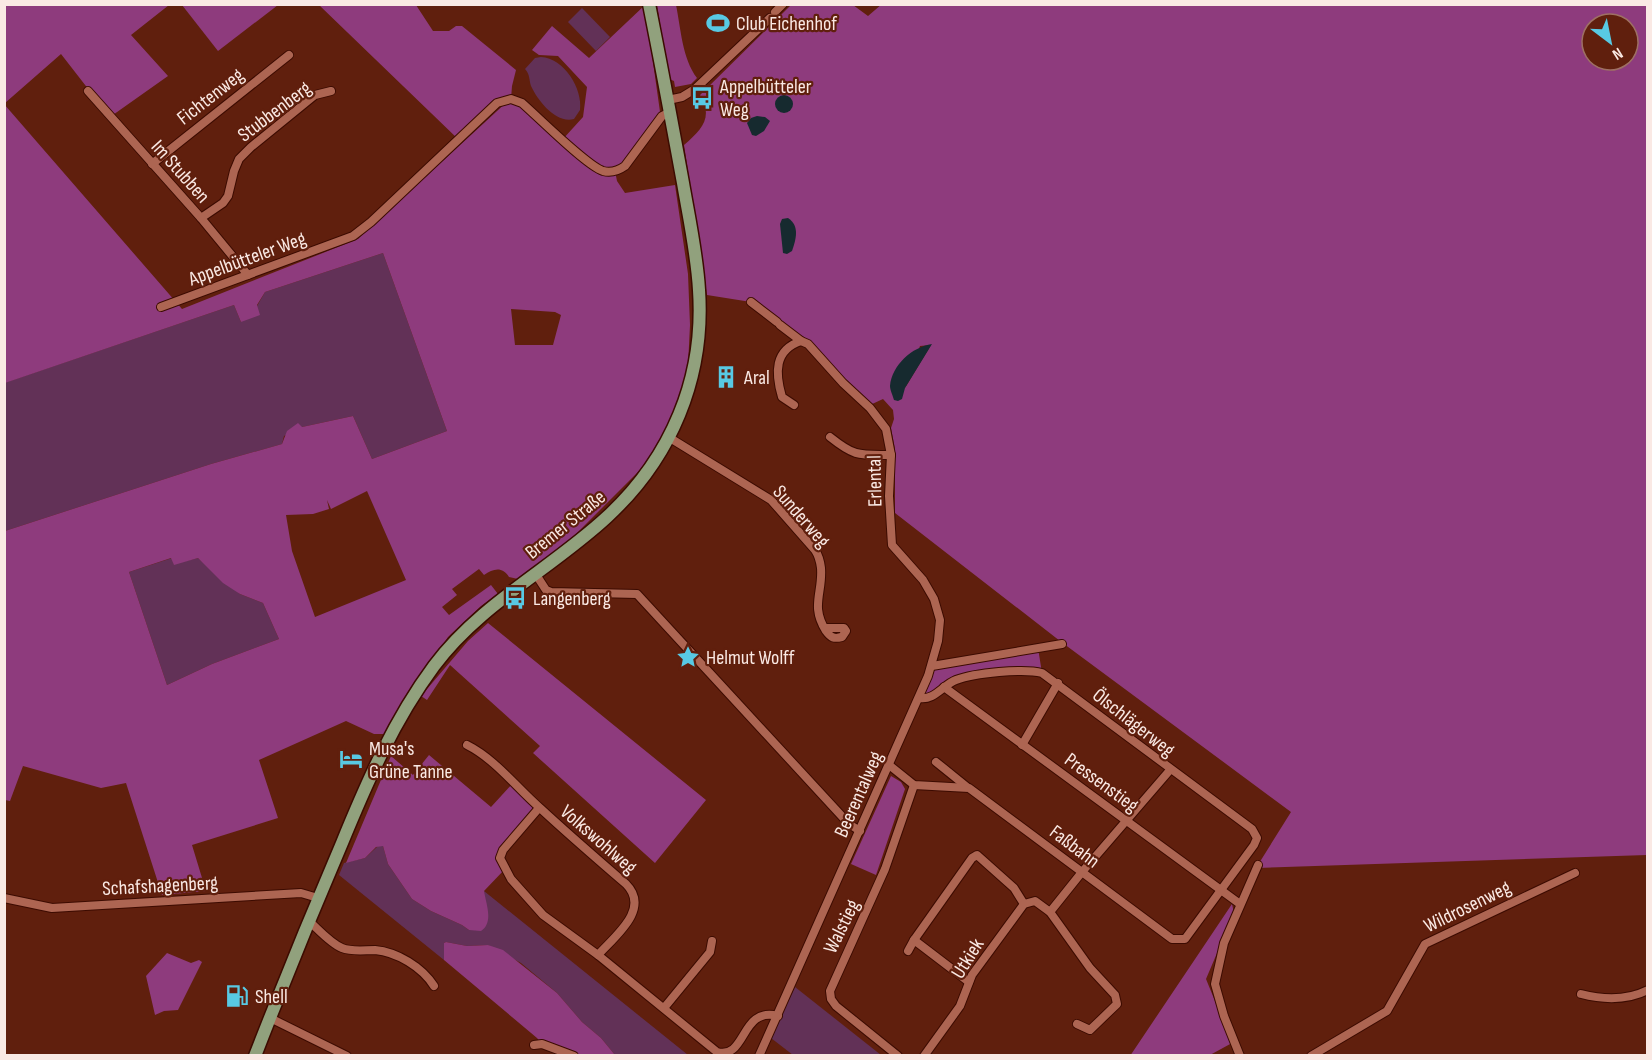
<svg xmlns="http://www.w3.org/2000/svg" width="1652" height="1060" viewBox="0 0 1652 1060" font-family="'Sofia Sans Condensed',sans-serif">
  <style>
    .green { fill: #623157 }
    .forest { fill: #8e3b7d; fill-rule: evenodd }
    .water { fill: #162a2f }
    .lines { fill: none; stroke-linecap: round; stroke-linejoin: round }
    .street-casing { stroke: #3c0b01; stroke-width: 10 }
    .primary-casing { stroke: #3c0b01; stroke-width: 15 }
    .street { stroke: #ad6552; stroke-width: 8 }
    .primary { stroke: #91a17d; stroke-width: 12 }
    .labels { text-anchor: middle; stroke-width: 4.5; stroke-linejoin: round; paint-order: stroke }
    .poi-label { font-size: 20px; fill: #fae9e4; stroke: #601f0d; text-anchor: start }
    .street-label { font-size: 20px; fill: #fae9e4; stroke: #601f0d }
  </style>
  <rect width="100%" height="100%" fill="#601f0d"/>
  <g class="green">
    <path d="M582,8L610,37L596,51L568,22Z"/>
    <path d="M541,57C564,58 583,89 580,110L574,119C556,124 538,101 531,86C529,80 530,74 525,69L535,58Z"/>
    <path d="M383,253L447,431L372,459L353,416L302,427L284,436L282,444L211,464L5,531L4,383L234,305L241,322L257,306L265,292Z"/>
    <path d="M172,558L174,564L198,558L240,594L263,603L279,639L212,664L167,685L129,572Z"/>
    <path d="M378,846H383L388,864L412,899L431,911L462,925L469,930L484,891L688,1055H615L601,1038L582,1022L557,993L521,963L488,945L467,946L446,942L444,943V960L339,875L344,863L365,858Z"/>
    <path d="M795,987L881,1055H793L771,1038Z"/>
  </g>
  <g class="forest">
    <path d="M882,4L1647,5V855L1256,868L1291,812L1060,641L895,513V449L891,428L894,419L893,410L883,399L870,405L795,337L751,302L707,295L684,145C701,130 714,118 700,95L791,5H853L868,16ZM1592,24H1628V60H1592ZM931,345L905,388L920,346Z"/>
    <path d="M5,5H169L131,35L168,76L110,117L61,54L5,103Z"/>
    <path d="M182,5H278L218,51Z"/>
    <path d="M319,5H416L433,31H449L456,26H462L516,70L512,86L511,99L563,139L583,117L587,87L558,56L539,55L532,50L552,26L589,58L645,5L661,119L615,171L617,181L625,193L675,185L688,274L690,325L687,386L652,458L564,546L518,579L509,577C502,566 493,569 484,575L479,569L452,589L457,595L442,607L449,615L491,585L498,594L481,606L448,637L384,734H374L346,721L259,760L278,818L192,845L206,891L162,895L126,783L101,788L23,766L10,801L5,800V531L211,464L282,444L287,431L298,423L302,427L353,416L372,459L447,431L383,253L265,292L257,305L260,315L241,322L234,305L5,383L4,104L182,309L358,239L509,100L497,103L459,140ZM511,309L555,312L561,315L553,345H515ZM367,491L406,580L315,617L292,551L286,515L313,514L329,509L327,500L331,509ZM171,558L174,565L198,558L223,583L240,594L263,603L279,639L212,664L167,685L129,572Z"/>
    <path d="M657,5H676C681,29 682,58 697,78L691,84L675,87L674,81L669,79Z"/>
    <path d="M488,623L706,800L655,863L533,753L540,746L450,665L427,700L421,696L468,641Z"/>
    <path d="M1038,648L1042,673L1035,671L959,679L930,698L925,692L932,666Z"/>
    <path d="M429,755L491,807L513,783L539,808L503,850L505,869L484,891C486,904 494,922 481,931L469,930L462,925L431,911L412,899L388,864L383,846L376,847L365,858L346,863L391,756L413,775Z"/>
    <path d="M891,776L901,782L905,789L876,875L851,864Z"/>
    <path d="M1232,904L1234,913L1206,979L1232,1043L1210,1055L1130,1056Z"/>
    <path d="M446,942L467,946L488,945L503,950L557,993L582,1022L601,1038L615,1055C593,1055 552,1058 537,1038L444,960V943Z"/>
    <path d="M167,953L191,963L199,960L202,962L178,1010L164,1011L155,1015L146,976Z"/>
  </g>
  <g class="water">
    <circle cx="784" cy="104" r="9"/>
    <path d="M757,116L765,117L770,121L764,131L756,136L752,135L747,123L751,118Z"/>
    <path d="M788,218C800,226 796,239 792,251L787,254L783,253L780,224L782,219Z"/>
    <path d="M932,344L905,388L902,399L898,401L894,400C893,396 890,390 890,386C892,365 912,347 932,344Z"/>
  </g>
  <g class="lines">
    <g class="street-casing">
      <g id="street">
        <path d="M775,12L783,4"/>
        <path d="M88,91L201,218L248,275"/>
        <path d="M668,100L682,97L695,89L770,18"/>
        <path d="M152,164L289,55"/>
        <path d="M201,218L223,203L228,196L234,171L239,159L251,147L315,95L331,91"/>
        <path d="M751,302L777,322"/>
        <path d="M161,307L353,236L371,222L497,103L511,99L522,103C538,117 587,166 603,171C611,173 618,171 625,166L662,116L670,112"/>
        <path d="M794,405L782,397C775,373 774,350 801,341"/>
        <path d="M830,437C855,457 859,455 891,455"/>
        <path d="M670,438L771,500L815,550C819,556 820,560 821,568C823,593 810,606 826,631C831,638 834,639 842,637L846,631L844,628H825"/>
        <path d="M535,573L546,590L551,592L637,594L849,824L860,831"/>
        <path d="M932,666L1062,644"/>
        <path d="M944,687L1240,904"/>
        <path d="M467,745C495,759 517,788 540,808C568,834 597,859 626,884C651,909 615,936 598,955"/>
        <path d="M1022,745L1058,683"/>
        <path d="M936,762L967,787"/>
        <path d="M889,765L914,785L969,788L1172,939H1185L1254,845L1257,838L1252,829L1042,673C1024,668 974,673 956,680C943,685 934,701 919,698"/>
        <path d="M539,808L503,850L500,858L511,879L543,915L598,955L717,1052C747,1060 740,1006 778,1016"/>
        <path d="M4,898L52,908L301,893L318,898"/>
        <path d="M1050,912L1082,872L1170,770"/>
        <path d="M309,921C319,930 330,943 342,948C352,952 364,950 375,950C397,952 422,967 434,986"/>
        <path d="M914,940L972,858L977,855L1014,888L1024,904"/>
        <path d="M908,951L914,940L969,982"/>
        <path d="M1581,994C1604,1000 1626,1001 1648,990"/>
        <path d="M664,1008L710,952L712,941"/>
        <path d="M270,1018L347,1056"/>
        <path d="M534,1045L542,1044L574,1056"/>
        <path d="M759,1056L928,676L938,641L940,620L934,599L923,580L892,545L889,496L891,455L886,429L870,408L843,383L808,344L801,341L780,325"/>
        <path d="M898,1056L836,1006L831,999L830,991L885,869L914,785"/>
        <path d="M924,1056L960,1006L972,975L1024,904L1035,901L1050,912L1090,968L1115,995L1117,1004L1090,1030L1077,1024"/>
        <path d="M1240,1056L1224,1016L1215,984L1224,943L1258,865"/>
        <path d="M1311,1056L1387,1011L1425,944L1575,873"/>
      </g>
    </g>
    <g class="primary-casing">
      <path id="primary" d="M255,1056C283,984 312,913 342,843C367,782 394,720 434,666C480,604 551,569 607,517C671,458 705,378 699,290C697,254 689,218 683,183C672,123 661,64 649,4"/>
    </g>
    <use href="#street" class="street"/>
    <use href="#primary" class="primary"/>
  </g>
  <defs>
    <g id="stadium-bare" transform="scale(1.8)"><path d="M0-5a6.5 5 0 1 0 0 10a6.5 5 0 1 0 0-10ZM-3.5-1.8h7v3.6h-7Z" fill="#58c9e3" stroke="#601f0d" stroke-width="2.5" paint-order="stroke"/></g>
    <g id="bus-bare" transform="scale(1.8)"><path d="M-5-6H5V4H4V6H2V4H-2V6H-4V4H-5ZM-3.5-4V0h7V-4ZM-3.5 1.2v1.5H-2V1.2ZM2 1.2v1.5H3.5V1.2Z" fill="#58c9e3" stroke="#601f0d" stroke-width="2.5" paint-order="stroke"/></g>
    <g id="building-bare" transform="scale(1.8)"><path d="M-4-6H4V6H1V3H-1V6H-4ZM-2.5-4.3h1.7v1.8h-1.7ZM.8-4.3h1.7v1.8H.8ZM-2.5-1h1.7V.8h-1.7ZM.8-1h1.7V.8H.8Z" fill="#58c9e3" stroke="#601f0d" stroke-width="2.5" paint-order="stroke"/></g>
    <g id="sight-bare" transform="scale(1.8)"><path d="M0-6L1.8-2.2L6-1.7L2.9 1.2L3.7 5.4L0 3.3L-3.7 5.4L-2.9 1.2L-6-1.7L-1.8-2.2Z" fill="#58c9e3" stroke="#601f0d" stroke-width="2.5" paint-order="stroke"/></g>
    <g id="hotel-bare" transform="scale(1.8)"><path d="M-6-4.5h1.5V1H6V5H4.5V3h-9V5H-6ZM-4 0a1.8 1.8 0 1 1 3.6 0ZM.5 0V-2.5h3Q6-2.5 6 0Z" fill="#58c9e3" stroke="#601f0d" stroke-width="2.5" paint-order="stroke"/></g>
    <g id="fuel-bare" transform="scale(1.8)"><path d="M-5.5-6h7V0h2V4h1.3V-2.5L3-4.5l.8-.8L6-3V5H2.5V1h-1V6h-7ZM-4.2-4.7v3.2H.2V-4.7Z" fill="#58c9e3" stroke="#601f0d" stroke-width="2.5" paint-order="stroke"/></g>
  </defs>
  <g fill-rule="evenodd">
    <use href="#stadium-bare" x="718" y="23"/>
    <use href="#bus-bare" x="702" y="98"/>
    <use href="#building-bare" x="726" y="377"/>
    <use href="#bus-bare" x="515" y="598"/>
    <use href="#sight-bare" x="688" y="657"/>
    <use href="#hotel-bare" x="351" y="759"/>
    <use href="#fuel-bare" x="237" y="996"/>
  </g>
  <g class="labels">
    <g class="poi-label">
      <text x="736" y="30">Club Eichenhof</text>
      <text x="720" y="93">Appelbütteler<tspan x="720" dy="23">Weg</tspan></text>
      <text x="744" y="384">Aral</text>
      <text x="533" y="605">Langenberg</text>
      <text x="706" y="664">Helmut Wolff</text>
      <text x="369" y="755">Musa's<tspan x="369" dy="23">Grüne Tanne</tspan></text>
      <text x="255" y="1003">Shell</text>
    </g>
    <g class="street-label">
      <text transform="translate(210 96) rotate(-38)" y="7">Fichtenweg</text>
      <text transform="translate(274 111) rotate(-37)" y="7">Stubbenberg</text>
      <text transform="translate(181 171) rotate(48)" y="7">Im Stubben</text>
      <text transform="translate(247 258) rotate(-20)" y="7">Appelbütteler Weg</text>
      <text transform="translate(874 481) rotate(-91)" y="7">Erlental</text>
      <text transform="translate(802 516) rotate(49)" y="7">Sunderweg</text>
      <text transform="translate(565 524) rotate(-39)" y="7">Bremer Straße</text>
      <text transform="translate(1134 722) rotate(38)" y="7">Ölschlägerweg</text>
      <text transform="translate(1102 782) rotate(36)" y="7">Pressenstieg</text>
      <text transform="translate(858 794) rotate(-66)" y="7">Beerentalweg</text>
      <text transform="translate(599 839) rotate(41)" y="7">Volkswohlweg</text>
      <text transform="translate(1075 846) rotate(37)" y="7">Faßbahn</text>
      <text transform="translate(160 885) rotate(-3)" y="7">Schafshagenberg</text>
      <text transform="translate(1467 906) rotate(-26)" y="7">Wildrosenweg</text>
      <text transform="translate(841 926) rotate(-64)" y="7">Walstieg</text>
      <text transform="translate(967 958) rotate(-58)" y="7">Utkiek</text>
    </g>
  </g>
  <rect width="1652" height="1060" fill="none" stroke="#fae9e4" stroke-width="12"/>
  <g transform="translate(1610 42) rotate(148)"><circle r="28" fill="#601f0d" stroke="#9e7063" stroke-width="1.5"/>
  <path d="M0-4.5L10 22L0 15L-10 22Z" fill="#58c9e3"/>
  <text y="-9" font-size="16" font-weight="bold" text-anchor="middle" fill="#fae9e4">N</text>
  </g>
</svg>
